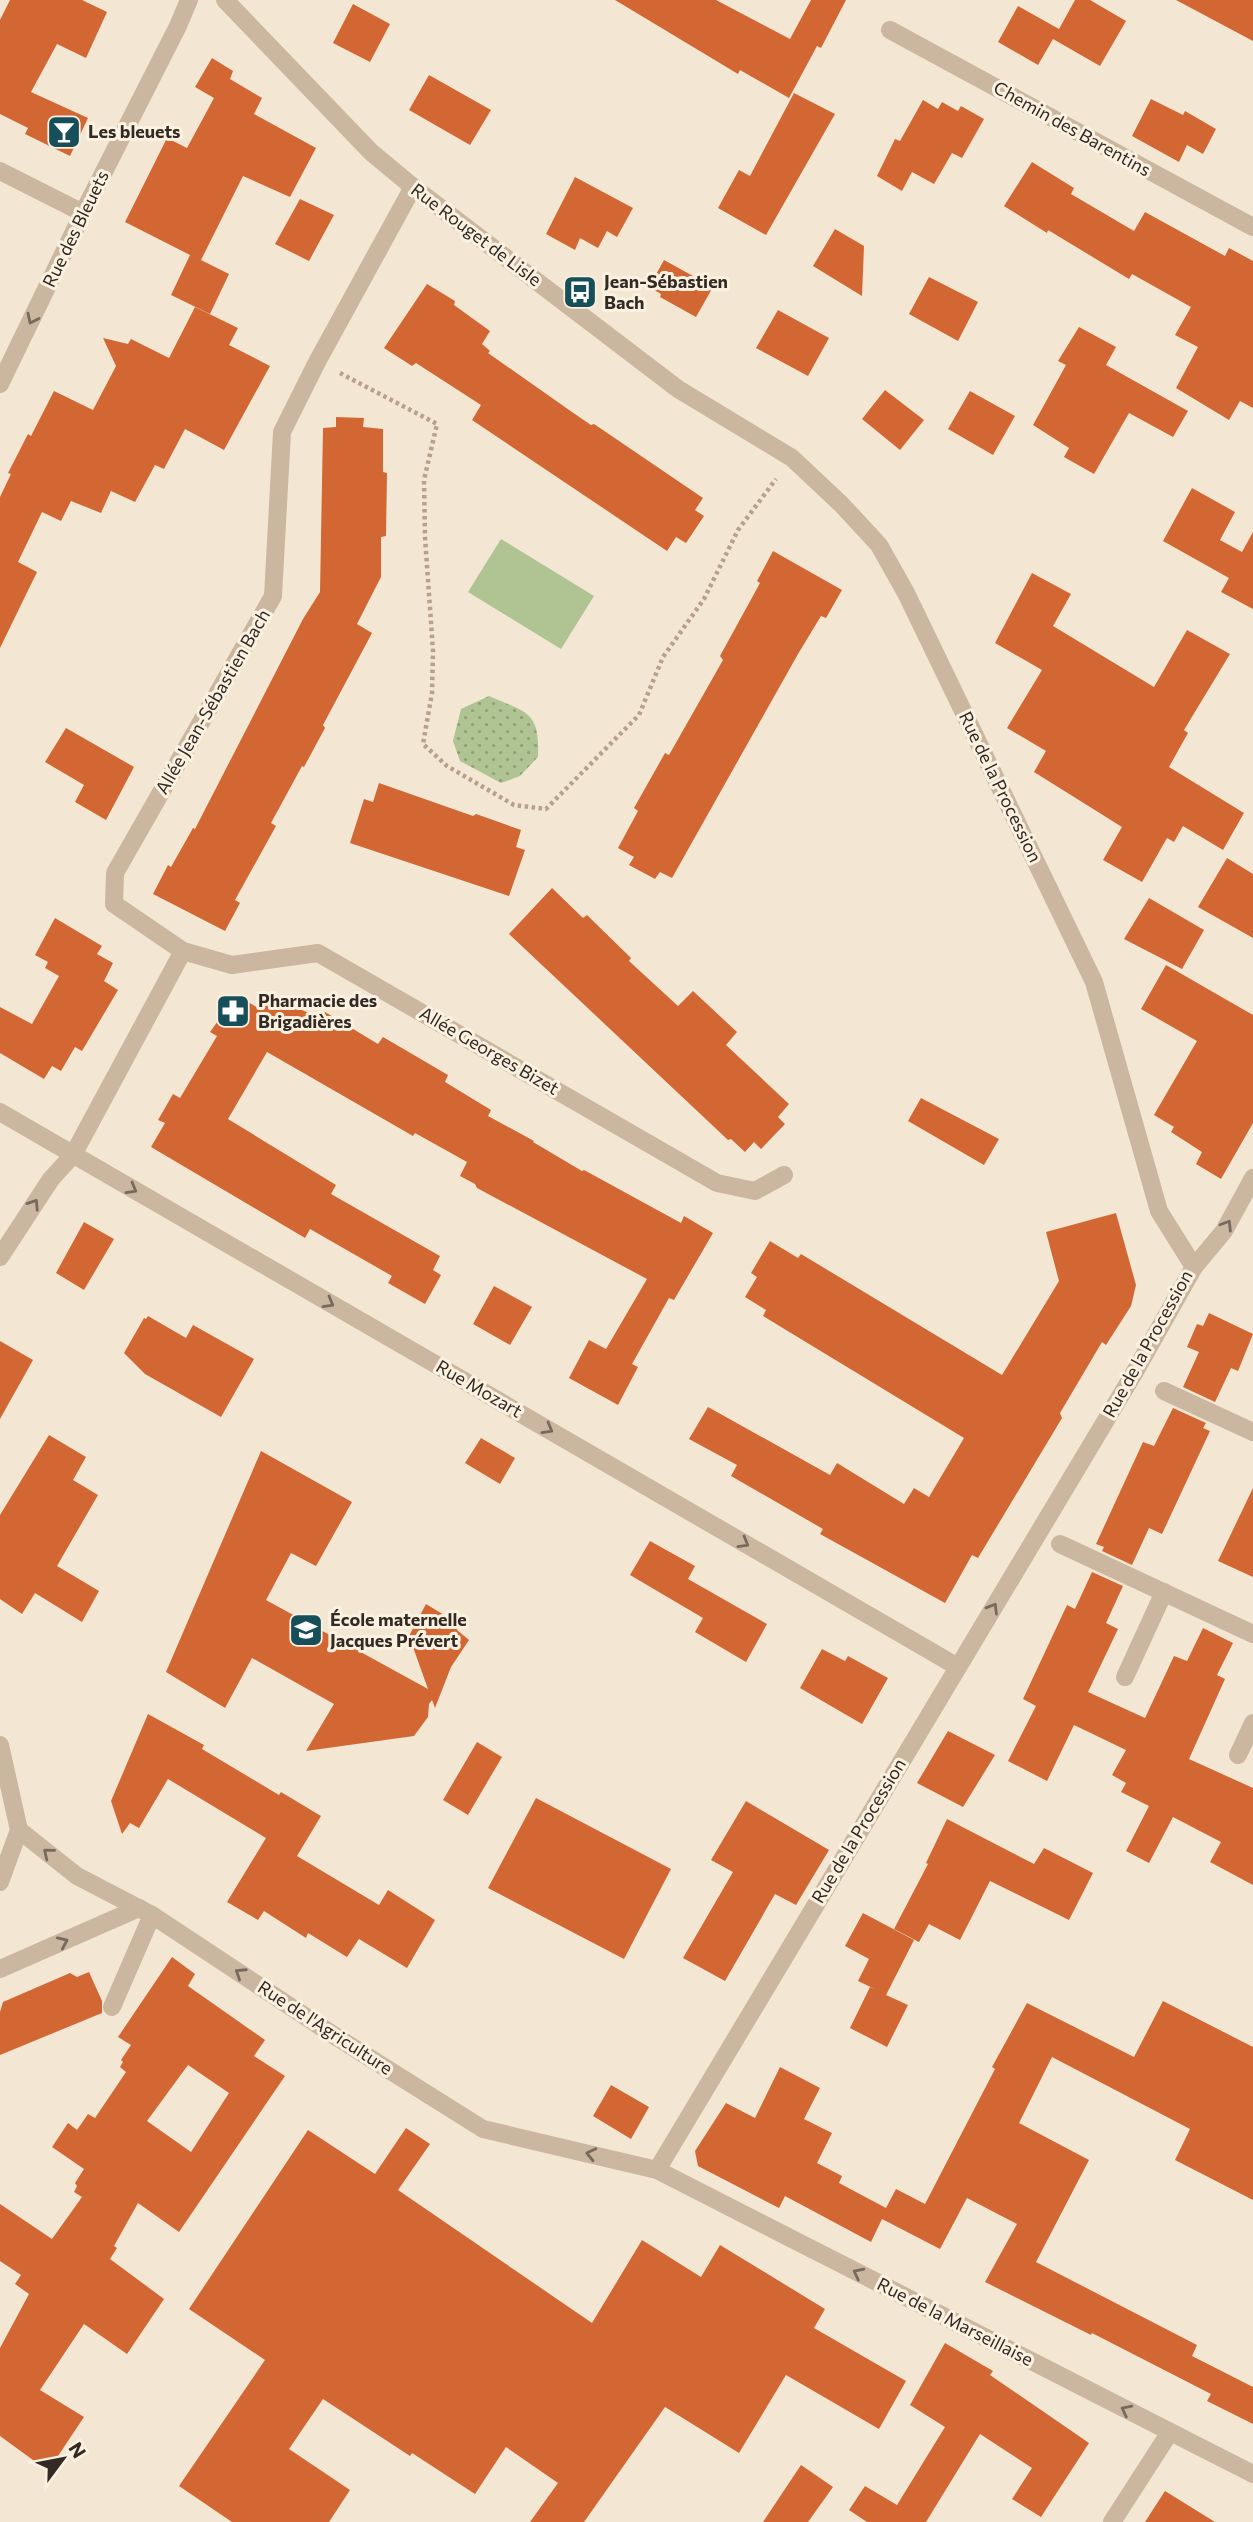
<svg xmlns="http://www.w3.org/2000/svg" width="1253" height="2522" viewBox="0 0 1253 2522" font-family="Commissioner,sans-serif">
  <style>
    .green { fill: url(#green-dots) }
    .pitch { fill: #afc393 }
    .building { fill: #d26733; fill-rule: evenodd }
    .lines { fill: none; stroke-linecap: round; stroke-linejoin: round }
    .path { stroke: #b7a18a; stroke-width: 4.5; stroke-dasharray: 3.5 3.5; stroke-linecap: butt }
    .minor { stroke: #cbb7a0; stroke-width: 18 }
    .oneway { stroke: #78695c }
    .labels { text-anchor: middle; stroke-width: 6; stroke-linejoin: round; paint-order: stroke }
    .street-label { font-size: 18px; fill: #342a24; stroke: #faf1e1 }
    .poi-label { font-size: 18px; font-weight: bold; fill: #342a24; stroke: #faf1e1; text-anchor: start }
  </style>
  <defs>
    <pattern id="green-dots" width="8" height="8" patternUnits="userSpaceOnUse" patternTransform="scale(1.75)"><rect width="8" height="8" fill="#afc393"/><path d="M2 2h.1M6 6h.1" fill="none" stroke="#8f9f78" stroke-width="1.8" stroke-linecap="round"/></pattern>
  </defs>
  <rect width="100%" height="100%" fill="#f3e7d4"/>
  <path class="green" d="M489,696C527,713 540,711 538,757L520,776L501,783L460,761L453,741L461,709Z"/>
  <path class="pitch" d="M501,539L594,596L561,649L468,592Z"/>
  <g class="building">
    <path d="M10,0H82L107,12L86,58L57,44L31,92L88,118L70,156L25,134L28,128L0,114V20Z"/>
    <path d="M615,0H716L790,39L811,0H846L821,48L817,46L789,98L740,70L738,74Z"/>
    <path d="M1075,0H1090L1126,21L1100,66L1053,39L1038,65L998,42L1018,6L1059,29Z"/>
    <path d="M1176,0H1253V41Z"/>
    <path d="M353,4L390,24L370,62L333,43Z"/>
    <path d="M212,58L233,71L230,79L262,98L254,114L316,148L290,197L243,176L201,260L229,274L210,314L171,295L190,255L125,222L167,138L187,148L214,98L195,87Z"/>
    <path d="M429,75L491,110L470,145L409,110Z"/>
    <path d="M794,93L835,114L766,235L718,208L739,170L750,176Z"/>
    <path d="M1151,99L1183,115L1185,111L1216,129L1203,154L1187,145L1179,162L1132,136Z"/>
    <path d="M923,100L938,109L942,102L958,111L961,106L984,119L962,158L952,153L934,184L912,172L902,191L877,176L895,139L900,141Z"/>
    <path d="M1032,162L1074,188L1071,194L1134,231L1145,212L1225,256L1229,248L1253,261V408L1240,401L1229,420L1176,388L1198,347L1175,335L1191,307L1132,274L1129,279L1048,230L1047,233L1004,206Z"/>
    <path d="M575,177L633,208L617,237L607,231L598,248L580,238L575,250L546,234Z"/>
    <path d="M300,199L334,215L309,261L275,244Z"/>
    <path d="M835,229L864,246L862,296L813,266Z"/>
    <path d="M664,260L713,287L696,317L660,297L661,294L649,287Z"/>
    <path d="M929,277L978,302L958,341L909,314Z"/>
    <path d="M427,284L455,301L454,305L490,331L482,344L490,351L488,353L572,412L591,425L594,424L703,498L695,510L704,516L686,543L676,537L667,551L472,420L481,405L416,363L412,366L384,348Z"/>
    <path d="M195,307L238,328L229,345L270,366L224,450L185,429L164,469L155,465L135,502L111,491L101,513L71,501L61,521L42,512L18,562L37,572L0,648V497L11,474L8,473L28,434L31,436L54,391L93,410L116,366L103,338L128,344L131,339L169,358Z"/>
    <path d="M778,310L829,338L808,376L756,348Z"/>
    <path d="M1079,327L1116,347L1106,365L1188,411L1173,437L1129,413L1094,474L1064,457L1069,448L1033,425L1066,365L1058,361Z"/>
    <path d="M885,390L924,420L900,450L862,419Z"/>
    <path d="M970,391L1015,416L993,455L948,429Z"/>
    <path d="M336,417L364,418L363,427L383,429V472L387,473L386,536L381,537V577L357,624L372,633L323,725L325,728L304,767L302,766L271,823L276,826L235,900L240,903L225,931L153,894L168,865L171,867L193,828L195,829L303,619L320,592L323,428L336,427Z"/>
    <path d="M1192,488L1235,512L1220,540L1242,552L1253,532V609L1221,592L1229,578L1163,541Z"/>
    <path d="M773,551L842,590L826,618L821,616L798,654L672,878L660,872L655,879L629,865L634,857L618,848L638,811L634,808L665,753L669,755L723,660L720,656L760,583L757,581Z"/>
    <path d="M1032,573L1071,594L1053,626L1154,687L1187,630L1230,654L1184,730L1188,733L1169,767L1244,813L1223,850L1183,826L1174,842L1167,838L1142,882L1103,860L1122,827L1034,772L1046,751L1007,728L1042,670L995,643Z"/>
    <path d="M66,728L134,767L106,820L75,802L84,785L45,762Z"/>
    <path d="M379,783L473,816L476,814L521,830L516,847L525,850L509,896L350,843L364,799L373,802Z"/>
    <path d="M1227,858L1253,874V938L1198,907Z"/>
    <path d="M552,888L583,918L587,915L631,958L629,961L678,1006L693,991L737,1032L726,1045L789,1104L778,1117L785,1124L761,1149L754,1142L745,1152L731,1139L728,1140L509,934Z"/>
    <path d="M1149,898L1204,930L1182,969L1124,939Z"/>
    <path d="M55,918L102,946L97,954L113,963L104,981L118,990L82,1051L75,1047L61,1071L52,1066L44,1079L0,1053V1007L32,1024L59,976L45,968L48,962L35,955Z"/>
    <path d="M1166,965L1253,1015V1123L1221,1179L1196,1164L1202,1152L1171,1132L1174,1127L1154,1115L1197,1041L1141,1009Z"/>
    <path d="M266,994L320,1018L325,1012L378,1044L383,1037L448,1075L445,1082L491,1110L488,1116L534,1141L533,1142L582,1171L584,1170L681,1223L684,1216L713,1233L674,1300L669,1298L632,1364L638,1367L618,1405L569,1378L589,1340L606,1349L647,1279L477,1188L475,1184L460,1176L467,1162L415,1133L413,1136L267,1052L228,1119L336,1185L331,1194L440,1256L433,1270L441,1275L425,1304L388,1283L392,1276L310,1229L305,1238L151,1147L165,1123L158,1120L173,1094L180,1098L217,1036L210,1032L228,1007L232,1010L240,997L258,1008Z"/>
    <path d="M921,1098L999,1139L984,1165L908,1121Z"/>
    <path d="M1116,1213L1136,1285L1131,1306L1106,1345L1102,1342L1060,1413L1062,1418L978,1558L972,1555L945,1603L820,1534L823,1529L731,1476L737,1465L689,1439L708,1407L830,1475L837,1463L904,1504L914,1488L929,1497L964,1438L763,1316L766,1310L745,1297L757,1277L751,1273L770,1241L798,1258L801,1254L1002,1375L1059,1281L1046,1232Z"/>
    <path d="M84,1222L114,1239L84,1290L56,1273Z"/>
    <path d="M494,1286L532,1307L510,1345L473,1324Z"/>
    <path d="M1209,1313L1253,1334L1238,1371L1231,1368L1215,1402L1183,1387L1199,1352L1187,1347L1197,1324L1203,1326Z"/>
    <path d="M148,1316L186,1338L193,1325L254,1359L221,1417L145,1374L124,1353L144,1318L146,1319Z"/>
    <path d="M0,1341L33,1360L0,1419Z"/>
    <path d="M1173,1408L1206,1423L1203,1428L1210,1431L1162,1534L1149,1528L1132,1565L1102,1551L1104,1547L1096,1544L1143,1442L1154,1446Z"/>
    <path d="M49,1435L86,1457L73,1480L98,1495L57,1566L99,1591L82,1622L35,1593L22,1614L0,1599V1515Z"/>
    <path d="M481,1438L515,1458L500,1484L465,1463Z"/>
    <path d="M261,1451L352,1502L316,1566L291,1553L266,1600L428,1689L409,1636L426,1604L459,1624L457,1630L469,1640L451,1667L435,1708L432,1700L429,1704L428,1717L414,1736L306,1751L334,1704L252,1658L225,1708L166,1672Z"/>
    <path d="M1253,1488V1577L1218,1561Z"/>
    <path d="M650,1541L695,1566L688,1579L767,1624L746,1662L695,1632L703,1618L630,1575Z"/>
    <path d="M1092,1572L1123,1586L1106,1623L1118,1629L1088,1692L1145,1718L1174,1656L1187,1661L1203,1628L1233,1643L1217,1675L1225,1679L1189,1759L1253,1788V1885L1210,1862L1221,1842L1173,1817L1149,1863L1126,1851L1149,1806L1121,1792L1126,1783L1112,1775L1126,1750L1074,1725L1047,1781L1008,1761L1036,1706L1023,1699L1067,1605L1075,1609Z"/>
    <path d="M822,1649L845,1661L848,1656L888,1678L862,1724L800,1688Z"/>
    <path d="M148,1714L204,1745L202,1749L279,1795L281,1792L321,1816L297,1856L379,1905L388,1890L435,1920L407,1968L359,1939L347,1957L308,1933L306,1938L264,1911L258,1920L227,1902L266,1838L168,1779L139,1828L130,1823L122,1834L111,1801Z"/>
    <path d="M948,1731L995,1755L963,1807L917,1783Z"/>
    <path d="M477,1742L502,1757L468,1815L443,1800Z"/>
    <path d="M536,1798L671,1869L624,1959L488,1888Z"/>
    <path d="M746,1801L829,1850L796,1905L775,1894L725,1981L683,1958L733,1872L711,1860Z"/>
    <path d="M947,1819L1034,1864L1044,1848L1093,1873L1069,1920L990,1881L960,1940L929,1924L919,1942L894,1929L928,1864L926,1863Z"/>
    <path d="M863,1913L914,1940L886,1995L908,2005L887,2047L850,2028L870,1987L877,1990L858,1981L869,1959L845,1946Z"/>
    <path d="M172,1957L195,1974L188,1986L265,2040L254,2056L285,2076L179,2232L138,2203L114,2246L117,2248L110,2259L164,2299L127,2354L84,2324L40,2390L84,2417L48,2471L0,2436V2348L29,2294L15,2284L21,2275L0,2261V2204L52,2239L82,2197L74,2192L77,2186L75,2183L84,2169L52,2147L68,2123L77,2130L88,2114L95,2118L126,2072L120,2067L123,2062L121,2060L131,2045L118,2037ZM188,2065L229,2093L191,2152L147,2121Z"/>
    <path d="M89,1972L102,2001V2013L0,2055V2012L3,2002L70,1973L77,1977Z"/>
    <path d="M1163,2001L1253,2047V2200L1175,2160L1190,2129L1052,2057L1019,2123L1089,2160L1036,2262L1197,2345L1192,2356L1253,2387V2424L1207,2401L1211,2394L1092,2333L1091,2335L985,2282L1017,2224L967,2198L940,2249L882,2219L871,2242L785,2196L779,2208L698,2166L695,2151L726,2103L755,2118L780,2067L820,2088L804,2119L832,2133L817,2163L842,2176L839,2183L886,2208L896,2189L925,2204L995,2069L992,2067L1027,2003L1134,2057Z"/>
    <path d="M611,2085L649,2107L631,2139L593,2116Z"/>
    <path d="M406,2128L430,2144L398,2190L592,2323L642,2240L701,2277L720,2245L825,2309L814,2328L906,2381L879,2429L786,2375L739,2453L665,2407L584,2522H530L558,2483L506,2447L475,2494L412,2453L410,2456L323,2399L289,2449L350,2490L329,2522H232L179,2486L265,2360L189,2309L308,2130L375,2174Z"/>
    <path d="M945,2343L993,2371L990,2375L1089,2443L1041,2517L1012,2499L1032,2468L980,2434L926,2522H867L849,2510L865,2486L897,2505L945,2427L910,2405Z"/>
    <path d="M801,2465L833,2487L808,2522H763Z"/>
    <path d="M1165,2491L1215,2522H1145Z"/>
  </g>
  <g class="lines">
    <path class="path" d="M340,373L437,424L424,480L425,537L433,651L432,693L423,744L447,766L514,805L546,809L639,715L663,657L704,599L738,530L776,479"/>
    <g class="minor">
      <path d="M225,0L371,152L413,187L678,389L792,458L841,504L879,545L906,593L1094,982L1159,1211L1194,1267"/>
      <path d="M890,30L1253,227"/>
      <path d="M0,171L83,213"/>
      <path d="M413,187L317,362L282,432L273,596L115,873L114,904L183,951L232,965L318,953L717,1183L755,1191L784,1175"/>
      <path d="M0,384L83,213L178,26L189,0"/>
      <path d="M0,1112L958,1667"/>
      <path d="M0,1257L51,1179L73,1155L183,951"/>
      <path d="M1164,1391L1253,1432"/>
      <path d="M1060,1544L1253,1634"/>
      <path d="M1125,1677L1164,1592"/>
      <path d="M0,1745L19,1830L0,1882"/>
      <path d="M1238,1755L1253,1723"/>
      <path d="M19,1830L77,1876L152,1915L338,2038L483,2129L657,2170L1253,2474"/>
      <path d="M0,1969L139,1908"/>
      <path d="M112,2007L152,1915"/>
      <path d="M657,2170L1133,1375L1194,1267L1224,1231L1253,1178"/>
      <path d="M1112,2522L1170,2432"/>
    </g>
  </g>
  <defs><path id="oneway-chevron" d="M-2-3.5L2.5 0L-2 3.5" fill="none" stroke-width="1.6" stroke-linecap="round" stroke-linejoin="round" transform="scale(1.75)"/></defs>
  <g class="oneway">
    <use href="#oneway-chevron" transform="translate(32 319) rotate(116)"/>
    <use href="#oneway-chevron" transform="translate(132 1189) rotate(30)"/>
    <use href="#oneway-chevron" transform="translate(34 1204) rotate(-57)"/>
    <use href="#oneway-chevron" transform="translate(1227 1225) rotate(-58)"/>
    <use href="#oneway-chevron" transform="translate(329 1303) rotate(30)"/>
    <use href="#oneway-chevron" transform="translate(548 1429) rotate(30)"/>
    <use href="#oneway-chevron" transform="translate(744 1543) rotate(30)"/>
    <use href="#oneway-chevron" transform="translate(993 1608) rotate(-59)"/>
    <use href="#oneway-chevron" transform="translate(48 1853) rotate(-141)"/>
    <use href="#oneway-chevron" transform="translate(63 1942) rotate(-24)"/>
    <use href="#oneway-chevron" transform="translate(240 1973) rotate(-147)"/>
    <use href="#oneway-chevron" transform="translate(591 2154) rotate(-167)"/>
    <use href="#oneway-chevron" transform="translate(858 2273) rotate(-153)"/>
    <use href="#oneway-chevron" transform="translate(1126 2410) rotate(-153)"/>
  </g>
  <defs>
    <g id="bar-square" transform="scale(1.75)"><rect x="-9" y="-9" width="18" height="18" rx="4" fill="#164f59" stroke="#faf1e1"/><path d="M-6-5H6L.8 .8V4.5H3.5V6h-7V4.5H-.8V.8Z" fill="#fff"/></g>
    <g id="bus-square" transform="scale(1.75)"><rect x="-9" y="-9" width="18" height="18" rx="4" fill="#164f59" stroke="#faf1e1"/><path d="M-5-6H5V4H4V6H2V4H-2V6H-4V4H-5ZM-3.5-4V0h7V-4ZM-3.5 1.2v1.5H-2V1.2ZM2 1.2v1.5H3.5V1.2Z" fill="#fff"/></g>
    <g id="pharmacy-square" transform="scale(1.75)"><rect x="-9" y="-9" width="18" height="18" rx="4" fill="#164f59" stroke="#faf1e1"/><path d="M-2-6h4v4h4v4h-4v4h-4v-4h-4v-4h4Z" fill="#fff"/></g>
    <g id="school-square" transform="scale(1.75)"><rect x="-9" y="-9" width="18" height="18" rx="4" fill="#164f59" stroke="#faf1e1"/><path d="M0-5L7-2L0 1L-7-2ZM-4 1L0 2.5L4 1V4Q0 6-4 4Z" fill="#fff"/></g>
  </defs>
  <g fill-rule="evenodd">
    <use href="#bar-square" x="64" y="132"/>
    <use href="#bus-square" x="580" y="292"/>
    <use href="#pharmacy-square" x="233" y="1011"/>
    <use href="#school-square" x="306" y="1630"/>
  </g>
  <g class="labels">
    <g class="street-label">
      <text transform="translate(1072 129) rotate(29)" y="6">Chemin des Barentins</text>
      <text transform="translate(76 229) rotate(-64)" y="6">Rue des Bleuets</text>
      <text transform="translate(476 235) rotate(37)" y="6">Rue Rouget de Lisle</text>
      <text transform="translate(213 702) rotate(-60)" y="6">Allée Jean-Sébastien Bach</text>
      <text transform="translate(1000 787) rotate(64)" y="6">Rue de la Procession</text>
      <text transform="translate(489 1051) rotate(30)" y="6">Allée Georges Bizet</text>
      <text transform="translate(1148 1344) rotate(-61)" y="6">Rue de la Procession</text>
      <text transform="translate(479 1389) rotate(30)" y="6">Rue Mozart</text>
      <text transform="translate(859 1831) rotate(-59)" y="6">Rue de la Procession</text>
      <text transform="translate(325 2028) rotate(33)" y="6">Rue de l'Agriculture</text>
      <text transform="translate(955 2322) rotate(27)" y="6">Rue de la Marseillaise</text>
    </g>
    <g class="poi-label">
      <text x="88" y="138">Les bleuets</text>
      <text x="604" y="288">Jean-Sébastien<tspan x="604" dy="21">Bach</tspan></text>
      <text x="258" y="1007">Pharmacie des<tspan x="258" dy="21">Brigadières</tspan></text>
      <text x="330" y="1626">École maternelle<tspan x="330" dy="21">Jacques Prévert</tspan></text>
    </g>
  </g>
  <g transform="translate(63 2459) rotate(58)" stroke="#faf1e1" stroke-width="5" paint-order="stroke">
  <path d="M0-5L12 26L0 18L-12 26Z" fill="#342a24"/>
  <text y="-10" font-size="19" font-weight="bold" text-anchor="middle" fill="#342a24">N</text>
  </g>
</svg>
